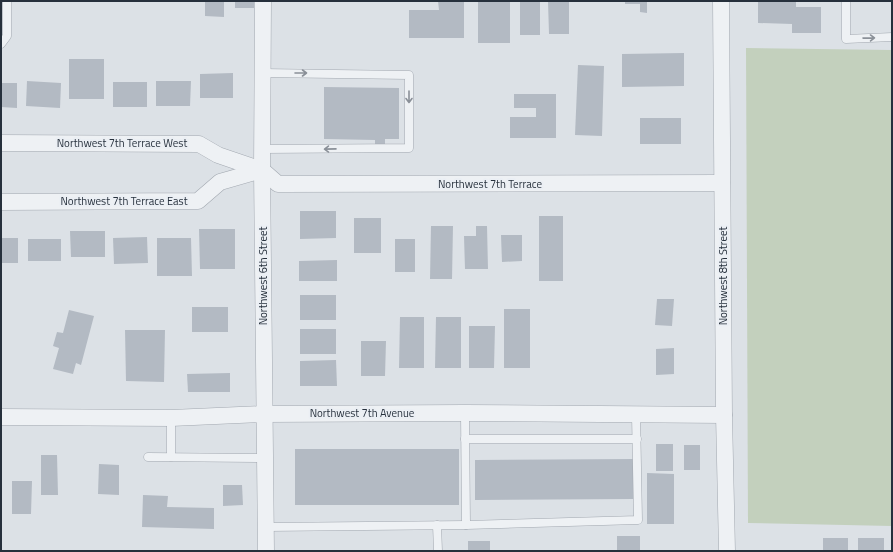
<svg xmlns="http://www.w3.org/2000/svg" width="893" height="552" viewBox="0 0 893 552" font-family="'Titillium Web',sans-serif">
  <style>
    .green { fill: #c3d0bd }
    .building { fill: #b3bac3 }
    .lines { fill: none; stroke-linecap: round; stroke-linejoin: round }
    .lane-casing { stroke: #a2a8b0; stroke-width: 9 }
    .street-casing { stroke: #a2a8b0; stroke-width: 17 }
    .lane { stroke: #eef1f4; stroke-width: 8 }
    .street { stroke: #eef1f4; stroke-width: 16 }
    .oneway { stroke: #8a9098 }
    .labels { text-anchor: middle; stroke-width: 4; stroke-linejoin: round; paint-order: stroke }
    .street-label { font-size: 11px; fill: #26303c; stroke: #ebeff4 }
  </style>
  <rect width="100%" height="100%" fill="#dce1e6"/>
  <path class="green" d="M746,48L892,50V526L748,523Z"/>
  <g class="building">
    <path d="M205,1H224V17L205,16Z"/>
    <rect x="235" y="1" width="19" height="7"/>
    <path d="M438,1H464V38H409V10H439Z"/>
    <rect x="478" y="1" width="32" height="42"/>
    <rect x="520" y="1" width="20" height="34"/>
    <path d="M548,1H569V34H549Z"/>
    <path d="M625,1H647V13L640,12V4H625Z"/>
    <path d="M758,1H796V7H821V33H792V24L758,23Z"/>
    <path d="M684,53V86L622,87V54Z"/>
    <rect x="69" y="59" width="35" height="40"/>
    <path d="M578,65L604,66L602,136L575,135Z"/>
    <path d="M233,73V98H200V74Z"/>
    <path d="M27,81L61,83L60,108L26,106Z"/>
    <path d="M156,81H191L190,106H156Z"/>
    <rect x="113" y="82" width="34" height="25"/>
    <path d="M1,83H17V108L1,107Z"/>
    <path d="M324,87L399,88V139H385V145H375V140L324,139Z"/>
    <path d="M514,94H556V138H510V117H536V108H514Z"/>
    <rect x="640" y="118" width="41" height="26"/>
    <path d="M300,211H336V238L300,239Z"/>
    <rect x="539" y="216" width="24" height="65"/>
    <rect x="354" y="218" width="27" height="35"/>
    <path d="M431,226H453L452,279H430Z"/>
    <path d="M476,226H487L488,269H465L464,236H476Z"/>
    <path d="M199,229H235V269H200Z"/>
    <path d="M70,231H105V257H71Z"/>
    <path d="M501,235H522V261L502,262Z"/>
    <path d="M147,237L148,263L114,264L113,238Z"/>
    <rect x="1" y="238" width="17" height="25"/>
    <path d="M157,238H191L192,276H157Z"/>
    <rect x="28" y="239" width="33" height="22"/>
    <rect x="395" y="239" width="20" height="33"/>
    <path d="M337,260V281H299V261Z"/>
    <rect x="300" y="295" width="36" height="25"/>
    <path d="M657,299H674L672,326L655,325Z"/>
    <rect x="192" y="307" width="36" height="25"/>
    <rect x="504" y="309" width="26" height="59"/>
    <path d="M69,310L94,316L81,365L76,363L73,374L53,369L59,348L53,346L57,332L63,333Z"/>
    <path d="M400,317H424V368H399Z"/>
    <path d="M436,317H461V368H435Z"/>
    <path d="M469,326H495L494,368H469Z"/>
    <rect x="300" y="329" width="36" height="25"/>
    <path d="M125,330H165L164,382L126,381Z"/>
    <path d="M361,341H386L385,376H361Z"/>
    <path d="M674,348V374L656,375V349Z"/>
    <path d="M336,360L337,386H300V361Z"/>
    <path d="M230,373V392H188L187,374Z"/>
    <rect x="656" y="444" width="17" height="27"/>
    <rect x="684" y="445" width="16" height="25"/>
    <rect x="295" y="449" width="164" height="56"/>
    <path d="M41,455H57L58,495H41Z"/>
    <path d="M634,459V499L475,500V460Z"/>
    <path d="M99,464L119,465V495L98,494Z"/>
    <path d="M647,473L674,474V524H647Z"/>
    <path d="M12,481H32L31,514H12Z"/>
    <path d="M223,485H242L243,505L223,506Z"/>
    <path d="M143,495L168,496L167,507L214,508V529L142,527Z"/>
    <rect x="617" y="536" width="23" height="15"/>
    <rect x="823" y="538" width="25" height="13"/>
    <rect x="858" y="538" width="26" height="13"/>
    <rect x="468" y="541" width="22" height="10"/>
  </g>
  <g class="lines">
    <g class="lane-casing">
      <g id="lane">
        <path d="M846,1V39L892,37"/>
        <path d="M1,44L7,36V1"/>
        <path d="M262,149L409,148V75L262,73"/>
        <path d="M465,413L466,525L638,520L636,415"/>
        <path d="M171,418V457"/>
        <path d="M465,439H637"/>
        <path d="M148,457L265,458"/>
        <path d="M437,525L438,551"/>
        <path d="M266,527L466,525"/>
      </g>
    </g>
    <g class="street-casing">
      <g id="street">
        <path d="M263,1L262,170L266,551"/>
        <path d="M721,1L724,415L727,551"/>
        <path d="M1,143L199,144L218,155L262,170L278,184L722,183"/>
        <path d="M1,202L198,201L220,182L262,170"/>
        <path d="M1,417L171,418L264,414L465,413L724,415"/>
      </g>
    </g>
    <use href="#lane" class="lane"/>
    <use href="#street" class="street"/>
  </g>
  <defs><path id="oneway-shaft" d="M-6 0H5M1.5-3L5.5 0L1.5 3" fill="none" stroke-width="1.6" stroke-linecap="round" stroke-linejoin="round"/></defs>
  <g class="oneway">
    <use href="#oneway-shaft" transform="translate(869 38) rotate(-1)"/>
    <use href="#oneway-shaft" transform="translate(301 73)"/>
    <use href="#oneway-shaft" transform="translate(409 97) rotate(90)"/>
    <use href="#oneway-shaft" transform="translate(330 149) rotate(179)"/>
  </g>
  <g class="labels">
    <g class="street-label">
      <text x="122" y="147">Northwest 7th Terrace West</text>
      <text x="490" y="188">Northwest 7th Terrace</text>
      <text x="124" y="205">Northwest 7th Terrace East</text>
      <text transform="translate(263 276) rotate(-90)" y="4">Northwest 6th Street</text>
      <text transform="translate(723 276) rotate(-90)" y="4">Northwest 8th Street</text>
      <text x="362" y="417">Northwest 7th Avenue</text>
    </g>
  </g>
  <rect width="893" height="552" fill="none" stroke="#26303c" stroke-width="4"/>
</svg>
